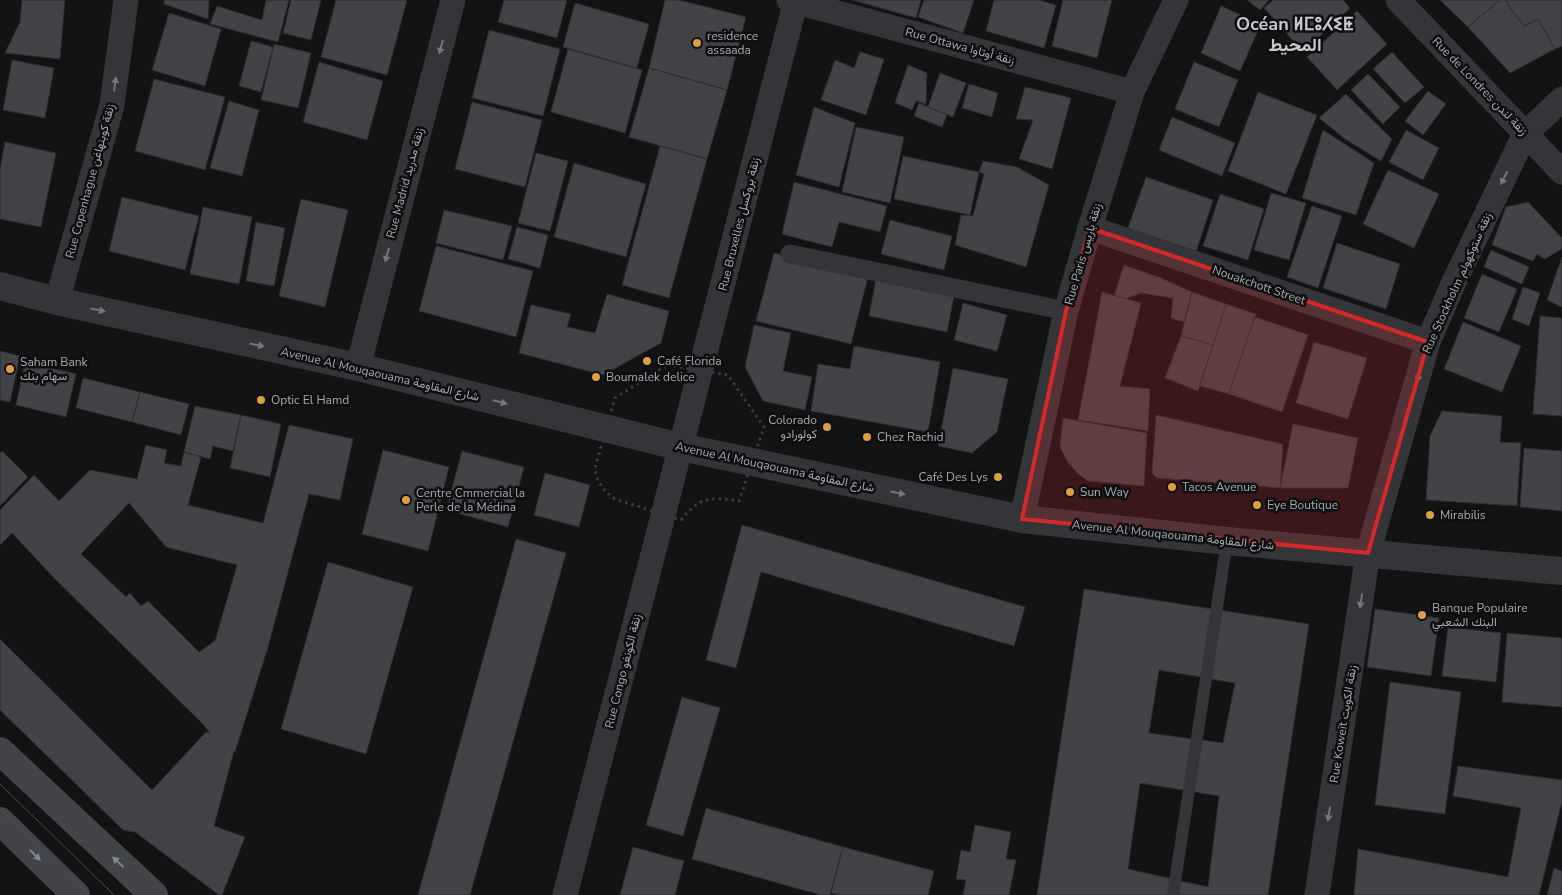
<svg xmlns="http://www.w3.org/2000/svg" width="1562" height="895" viewBox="0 0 1562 895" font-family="'Nunito Sans',Vazirmatn,'Noto Sans Tifinagh',sans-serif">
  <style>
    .building { fill: #424347; stroke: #2d2d30; fill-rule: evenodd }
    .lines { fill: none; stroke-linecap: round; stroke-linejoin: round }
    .path { stroke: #3a3c40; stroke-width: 3; stroke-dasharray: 2.5 4; stroke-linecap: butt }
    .service { stroke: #343539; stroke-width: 12 }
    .pedestrian { stroke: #343539; stroke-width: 19 }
    .minor { stroke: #343539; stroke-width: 25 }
    .tertiary { stroke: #343539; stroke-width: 28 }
    .secondary { stroke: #434449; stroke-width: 28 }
    .tram { stroke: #4c4d52; stroke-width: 1 }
    .oneway { fill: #73767c }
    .oneway2 { fill: #83878e }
    .marked { fill: #d62828; fill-opacity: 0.2; stroke: #d62828; stroke-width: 4; stroke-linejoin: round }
    .poi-dot { fill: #de9e41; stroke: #0e0e0f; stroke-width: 2 }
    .labels { text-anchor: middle; stroke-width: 5; stroke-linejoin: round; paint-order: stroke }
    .poi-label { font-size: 12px; fill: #a6abb3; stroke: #0e0e0f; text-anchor: start }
    .street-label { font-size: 12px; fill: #a6abb3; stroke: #0e0e0f }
    .district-label { font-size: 18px; font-weight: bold; fill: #c6cad0; stroke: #0e0e0f }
  </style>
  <rect width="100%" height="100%" fill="#131314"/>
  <g class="building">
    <path d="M22,0H65L60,59L5,53L20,22Z"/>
    <path d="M164,0H209L208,19L164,4Z"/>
    <path d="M266,0H289L278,42L210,24L217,6L262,20Z"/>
    <path d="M291,0H321L311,40L283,33Z"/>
    <path d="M336,0H407L387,75L321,57Z"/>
    <path d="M504,0H567L557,38L498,22Z"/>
    <path d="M665,0H679L746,17L727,90L649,68Z"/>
    <path d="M852,0H921L916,18Z"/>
    <path d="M924,0H974L963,33L918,17Z"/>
    <path d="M994,0H1039L1056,5L1044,48L986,31Z"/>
    <path d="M1063,0H1112L1097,58L1052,46Z"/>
    <path d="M1247,0H1269L1260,10Z"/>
    <path d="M1273,0H1343L1350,8L1303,52L1264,8Z"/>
    <path d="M1440,0H1500L1468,27Z"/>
    <path d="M1500,0H1505L1524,26L1538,19L1555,49L1510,73L1468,27Z"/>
    <path d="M1505,0H1562V46L1555,49L1538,19L1524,26Z"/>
    <path d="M575,3L649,24L637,68L563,47Z"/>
    <path d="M1221,6L1261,24L1240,71L1201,53Z"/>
    <path d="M1357,11L1387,44L1337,90L1307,57Z"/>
    <path d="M169,13L221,29L205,86L152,70Z"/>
    <path d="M489,30L560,49L543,116L472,98Z"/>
    <path d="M251,41L273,47L261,92L239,86Z"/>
    <path d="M274,44L311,53L298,108L261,100Z"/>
    <path d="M568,49L642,70L625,133L551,112Z"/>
    <path d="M860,52L884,59L866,115L821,100L835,60L854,68Z"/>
    <path d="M1392,52L1424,87L1405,103L1373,69Z"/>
    <path d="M12,60L54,68L45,118L3,110Z"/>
    <path d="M319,62L383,81L367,140L303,122Z"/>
    <path d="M1194,62L1238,80L1219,127L1175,109Z"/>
    <path d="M908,65L927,73L926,104L916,101L912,110L895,103Z"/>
    <path d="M649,68L727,90L707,159L629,137Z"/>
    <path d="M940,73L966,83L953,117L928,107Z"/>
    <path d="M1368,74L1400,107L1383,124L1351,90Z"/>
    <path d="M154,79L225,97L205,170L135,151Z"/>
    <path d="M969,84L998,93L992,117L962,108Z"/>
    <path d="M1025,87L1071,98L1052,169L1019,159L1033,120L1016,119Z"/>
    <path d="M1428,91L1446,104L1423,135L1405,121Z"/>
    <path d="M1258,92L1317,115L1286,194L1228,171Z"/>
    <path d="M1346,94L1392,139L1381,161L1345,139L1319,118Z"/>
    <path d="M229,101L259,110L242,176L210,168Z"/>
    <path d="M472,102L542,120L525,187L455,169Z"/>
    <path d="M919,103L947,115L942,127L914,116Z"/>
    <path d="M814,107L855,123L839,187L796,175Z"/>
    <path d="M1172,117L1235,143L1222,176L1159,150Z"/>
    <path d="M856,127L904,137L890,203L842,192Z"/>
    <path d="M1323,130L1374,163L1356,215L1302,198Z"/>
    <path d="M1406,130L1439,148L1423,180L1389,162Z"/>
    <path d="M5,142L56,153L41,227L0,219V169Z"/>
    <path d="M660,146L707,159L669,298L622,285Z"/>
    <path d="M536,153L568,161L550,231L518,223Z"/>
    <path d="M903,156L979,172L970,215L894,199Z"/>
    <path d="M983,161L1017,167L1049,185L1026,267L955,245L961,215L973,216L984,174L979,172Z"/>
    <path d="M574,163L646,184L626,257L554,237Z"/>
    <path d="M1388,170L1439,194L1414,248L1363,224Z"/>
    <path d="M1146,177L1213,200L1196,252L1128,228Z"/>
    <path d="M794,182L887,206L880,232L839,222L832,247L782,234Z"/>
    <path d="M1271,193L1306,203L1289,260L1254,250Z"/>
    <path d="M1220,194L1264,209L1248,260L1203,246Z"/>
    <path d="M122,197L199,216L185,270L109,251Z"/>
    <path d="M301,199L348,210L325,307L279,296Z"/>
    <path d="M1528,202L1562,238V249L1545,259L1537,254L1533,261L1492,245L1506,207Z"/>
    <path d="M1312,206L1342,216L1318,288L1287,277Z"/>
    <path d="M203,207L252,217L239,284L190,274Z"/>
    <path d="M444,210L512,226L503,260L436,243Z"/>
    <path d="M890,220L952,236L944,270L881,254Z"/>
    <path d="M256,222L285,228L274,286L246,281Z"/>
    <path d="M517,227L548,235L540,268L508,259Z"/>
    <path d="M1337,243L1400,264L1386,309L1323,288Z"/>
    <path d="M436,246L533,271L516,337L419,311Z"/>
    <path d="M1491,250L1529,267L1522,284L1484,267Z"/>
    <path d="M774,253L868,277L851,344L756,321Z"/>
    <path d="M1562,257V307L1547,300Z"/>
    <path d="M1124,265L1161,278L1192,292L1184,322L1171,318L1173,298L1141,293L1125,299L1114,296Z"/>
    <path d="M1482,274L1517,289L1499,332L1464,318Z"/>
    <path d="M876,279L954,296L947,332L869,316Z"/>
    <path d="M1523,287L1540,293L1529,326L1512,319Z"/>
    <path d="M1102,292L1141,303L1120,386L1150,389L1148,431L1078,420Z"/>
    <path d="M1192,292L1226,304L1213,345L1181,336Z"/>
    <path d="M607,294L669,311L661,343L603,375L519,353L531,305L571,314L567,327L595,333Z"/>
    <path d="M963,303L1007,315L997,351L954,340Z"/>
    <path d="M1226,304L1256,314L1229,394L1200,386Z"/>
    <path d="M1540,316L1562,318V416L1533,414Z"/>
    <path d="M1255,317L1308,335L1282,412L1229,394Z"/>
    <path d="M1463,322L1521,346L1502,392L1444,369Z"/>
    <path d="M754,325L791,333L783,371L812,377L805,410L763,401L745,367Z"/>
    <path d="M1181,336L1213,345L1198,391L1165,378Z"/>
    <path d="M1314,342L1367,358L1348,419L1296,403Z"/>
    <path d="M854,346L940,362L928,432L811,411L818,364L850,369Z"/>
    <path d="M0,351L20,356L10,402L0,400Z"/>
    <path d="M25,362L76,374L66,417L16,405Z"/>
    <path d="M953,368L1008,379L997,432L972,453L938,446Z"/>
    <path d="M83,378L140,392L132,422L76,408Z"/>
    <path d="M140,392L189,404L181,435L132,422Z"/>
    <path d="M195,406L241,415L233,451L213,446L210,459L184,452Z"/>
    <path d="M1442,411L1502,416L1500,442L1521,443L1517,506L1426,500L1430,436Z"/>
    <path d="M241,415L281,424L270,477L230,468Z"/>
    <path d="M1156,415L1283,444L1280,488L1157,478L1152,473Z"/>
    <path d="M1063,418L1147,433L1144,486L1088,481L1077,473L1067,461L1060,447Z"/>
    <path d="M1293,424L1358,438L1348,488H1280Z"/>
    <path d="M289,425L353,439L340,500L309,494L268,647L235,752L234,751L214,826L245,837L222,895H219L135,832L123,830L0,710V639L152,790L206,732L210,733L203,724L55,579L12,533L0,545V510L34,475L59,501L90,470L137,479L146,445L167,450L164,463L181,466L184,452L201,457L188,505L263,523ZM129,503L166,547L237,565L215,641L199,652L148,601L141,606L130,593L126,597L81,554Z"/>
    <path d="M1524,448L1562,451V511L1520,507Z"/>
    <path d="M383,450L449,467L428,551L362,534Z"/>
    <path d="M2,451L28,477L0,506V453Z"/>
    <path d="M462,451L524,467L508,527L446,510Z"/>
    <path d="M545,473L590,485L579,527L534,515Z"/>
    <path d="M742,525L1025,607L1014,646L761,572L736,668L706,660Z"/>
    <path d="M516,539L566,553L470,895H418Z"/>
    <path d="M328,562L413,587L366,754L281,729Z"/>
    <path d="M1084,589L1309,624L1268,895H1037ZM1159,670L1235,683L1223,743L1149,733ZM1140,783L1219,796L1208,887L1128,869Z"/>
    <path d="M1375,609L1439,618L1431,676L1367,667Z"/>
    <path d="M1448,627L1501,633L1496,682L1442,676Z"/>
    <path d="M1507,633L1562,638V707L1502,702Z"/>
    <path d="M1390,682L1461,692L1445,814L1375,805Z"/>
    <path d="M682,697L720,708L683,836L646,825Z"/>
    <path d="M1458,766L1562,780V801L1539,895H1354L1358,849L1508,877L1521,808L1453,796Z"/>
    <path d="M706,808L843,847L830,895H821L692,859Z"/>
    <path d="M975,825L1011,832L1006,859L1016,860L1009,895H963L966,880L956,879L961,850L970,852Z"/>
    <path d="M633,847L684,861L675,895H620Z"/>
    <path d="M843,847L934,871L928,895H838L831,893Z"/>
    <path d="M1554,868L1562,871V895H1547Z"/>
  </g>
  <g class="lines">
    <path class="path" d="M667,365L728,375L764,427L739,501C710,497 700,496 681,520L615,499C603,491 597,482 595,468L615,398Z"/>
    <path class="service" d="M1173,895L1227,541"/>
    <path class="pedestrian" d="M790,254L1066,311"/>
    <g class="minor">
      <path d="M789,0L1132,92"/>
      <path d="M1398,0L1562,172"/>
      <path d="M1090,228L1428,342"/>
      <path d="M57,301L112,105L126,0"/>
      <path d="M358,367L453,0"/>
      <path d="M1022,519L1066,311L1090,228L1132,92L1176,0"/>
      <path d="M565,895L796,0"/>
      <path d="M1317,895L1368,553L1428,342L1454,282L1525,134L1562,99"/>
    </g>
    <path class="tertiary" d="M0,286L57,301L358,367L681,447L1022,519L1227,541L1562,571"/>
    <g class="secondary">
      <path d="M0,751L154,895"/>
      <path d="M0,821L76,895"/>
    </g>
    <g class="tram">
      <path d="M0,784L114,895"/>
      <path d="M0,809L89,895"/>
    </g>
  </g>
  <defs><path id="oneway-solid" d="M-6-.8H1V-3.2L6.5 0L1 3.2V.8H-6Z" transform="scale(1.25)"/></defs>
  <g class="oneway">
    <use href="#oneway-solid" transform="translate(441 47) rotate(105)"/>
    <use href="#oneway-solid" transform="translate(115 84) rotate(-83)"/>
    <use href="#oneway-solid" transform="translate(1504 178) rotate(116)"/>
    <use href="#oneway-solid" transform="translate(387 255) rotate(105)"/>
    <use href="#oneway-solid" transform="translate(98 310) rotate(12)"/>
    <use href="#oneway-solid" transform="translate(257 345) rotate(12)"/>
    <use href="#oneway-solid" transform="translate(1419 375) rotate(106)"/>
    <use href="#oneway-solid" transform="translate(500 402) rotate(14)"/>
    <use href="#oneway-solid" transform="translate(898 493) rotate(12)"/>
    <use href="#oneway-solid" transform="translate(1361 601) rotate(99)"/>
    <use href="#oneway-solid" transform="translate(1329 814) rotate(99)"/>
  </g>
  <g class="oneway2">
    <use href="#oneway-solid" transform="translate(35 855) rotate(44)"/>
    <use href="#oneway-solid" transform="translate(118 862) rotate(-137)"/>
  </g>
  <path class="marked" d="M1090,228L1428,342L1368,553L1022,519L1066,311Z"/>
  <g class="poi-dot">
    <circle cx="697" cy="43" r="5"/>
    <circle cx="647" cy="361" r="5"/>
    <circle cx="10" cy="369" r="5"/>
    <circle cx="596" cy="377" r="5"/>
    <circle cx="261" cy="400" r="5"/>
    <circle cx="827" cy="427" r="5"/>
    <circle cx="867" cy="437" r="5"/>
    <circle cx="998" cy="477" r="5"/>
    <circle cx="1172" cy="487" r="5"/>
    <circle cx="1070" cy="492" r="5"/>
    <circle cx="406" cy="500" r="5"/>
    <circle cx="1257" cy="505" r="5"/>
    <circle cx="1430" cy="515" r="5"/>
    <circle cx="1422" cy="615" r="5"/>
  </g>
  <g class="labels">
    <g class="poi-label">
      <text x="707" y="40">residence<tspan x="707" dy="14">assaada</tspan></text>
      <text x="657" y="365">Café Florida</text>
      <text x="20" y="366">Saham Bank<tspan x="20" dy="14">سهام بنك</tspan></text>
      <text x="606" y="381">Boumalek delice</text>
      <text x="271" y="404">Optic El Hamd</text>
      <text x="817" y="424" text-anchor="end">Colorado<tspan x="817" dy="14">كولورادو</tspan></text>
      <text x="877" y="441">Chez Rachid</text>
      <text x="988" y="481" text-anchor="end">Café Des Lys</text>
      <text x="1182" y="491">Tacos Avenue</text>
      <text x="1080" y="496">Sun Way</text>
      <text x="416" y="497">Centre Cmmercial la<tspan x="416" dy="14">Perle de la Médina</tspan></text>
      <text x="1267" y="509">Eye Boutique</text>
      <text x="1440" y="519">Mirabilis</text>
      <text x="1432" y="612">Banque Populaire<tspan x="1432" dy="14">البنك الشعبي</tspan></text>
    </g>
    <g class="street-label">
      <text transform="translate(960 46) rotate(15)" y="4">Rue Ottawa زنقة أوتاوا</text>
      <text transform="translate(1480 86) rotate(46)" y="4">Rue de Londres زنقة لندن</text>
      <text transform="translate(90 181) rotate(-75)" y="4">Rue Copenhague زنقة كوبنهاغن</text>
      <text transform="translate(405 183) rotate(-75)" y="4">Rue Madrid زنقة مدريد</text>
      <text transform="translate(739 224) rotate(-76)" y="4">Rue Bruxelles زنقة بروكسل</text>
      <text transform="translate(1083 254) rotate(-74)" y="4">Rue Paris زنقة باريس</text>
      <text transform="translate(1457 283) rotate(-66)" y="4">Rue Stockholm زنقة ستوكهولم</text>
      <text transform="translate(1259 285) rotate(19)" y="4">Nouakchott Street</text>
      <text transform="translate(380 374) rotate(13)" y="4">Avenue Al Mouqaouama شارع المقاومة</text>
      <text transform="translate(775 467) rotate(12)" y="4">Avenue Al Mouqaouama شارع المقاومة</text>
      <text transform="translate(1173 535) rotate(6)" y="4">Avenue Al Mouqaouama شارع المقاومة</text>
      <text transform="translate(623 671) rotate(-76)" y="4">Rue Congo زنقة الكونغو</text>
      <text transform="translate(1343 724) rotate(-81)" y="4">Rue Koweït زنقة الكويت</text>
    </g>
    <g class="district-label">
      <text x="1295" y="30">Océan ⵍⵎⵓⵃⵉⵟ<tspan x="1295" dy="21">المحيط</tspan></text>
    </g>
  </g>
</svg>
